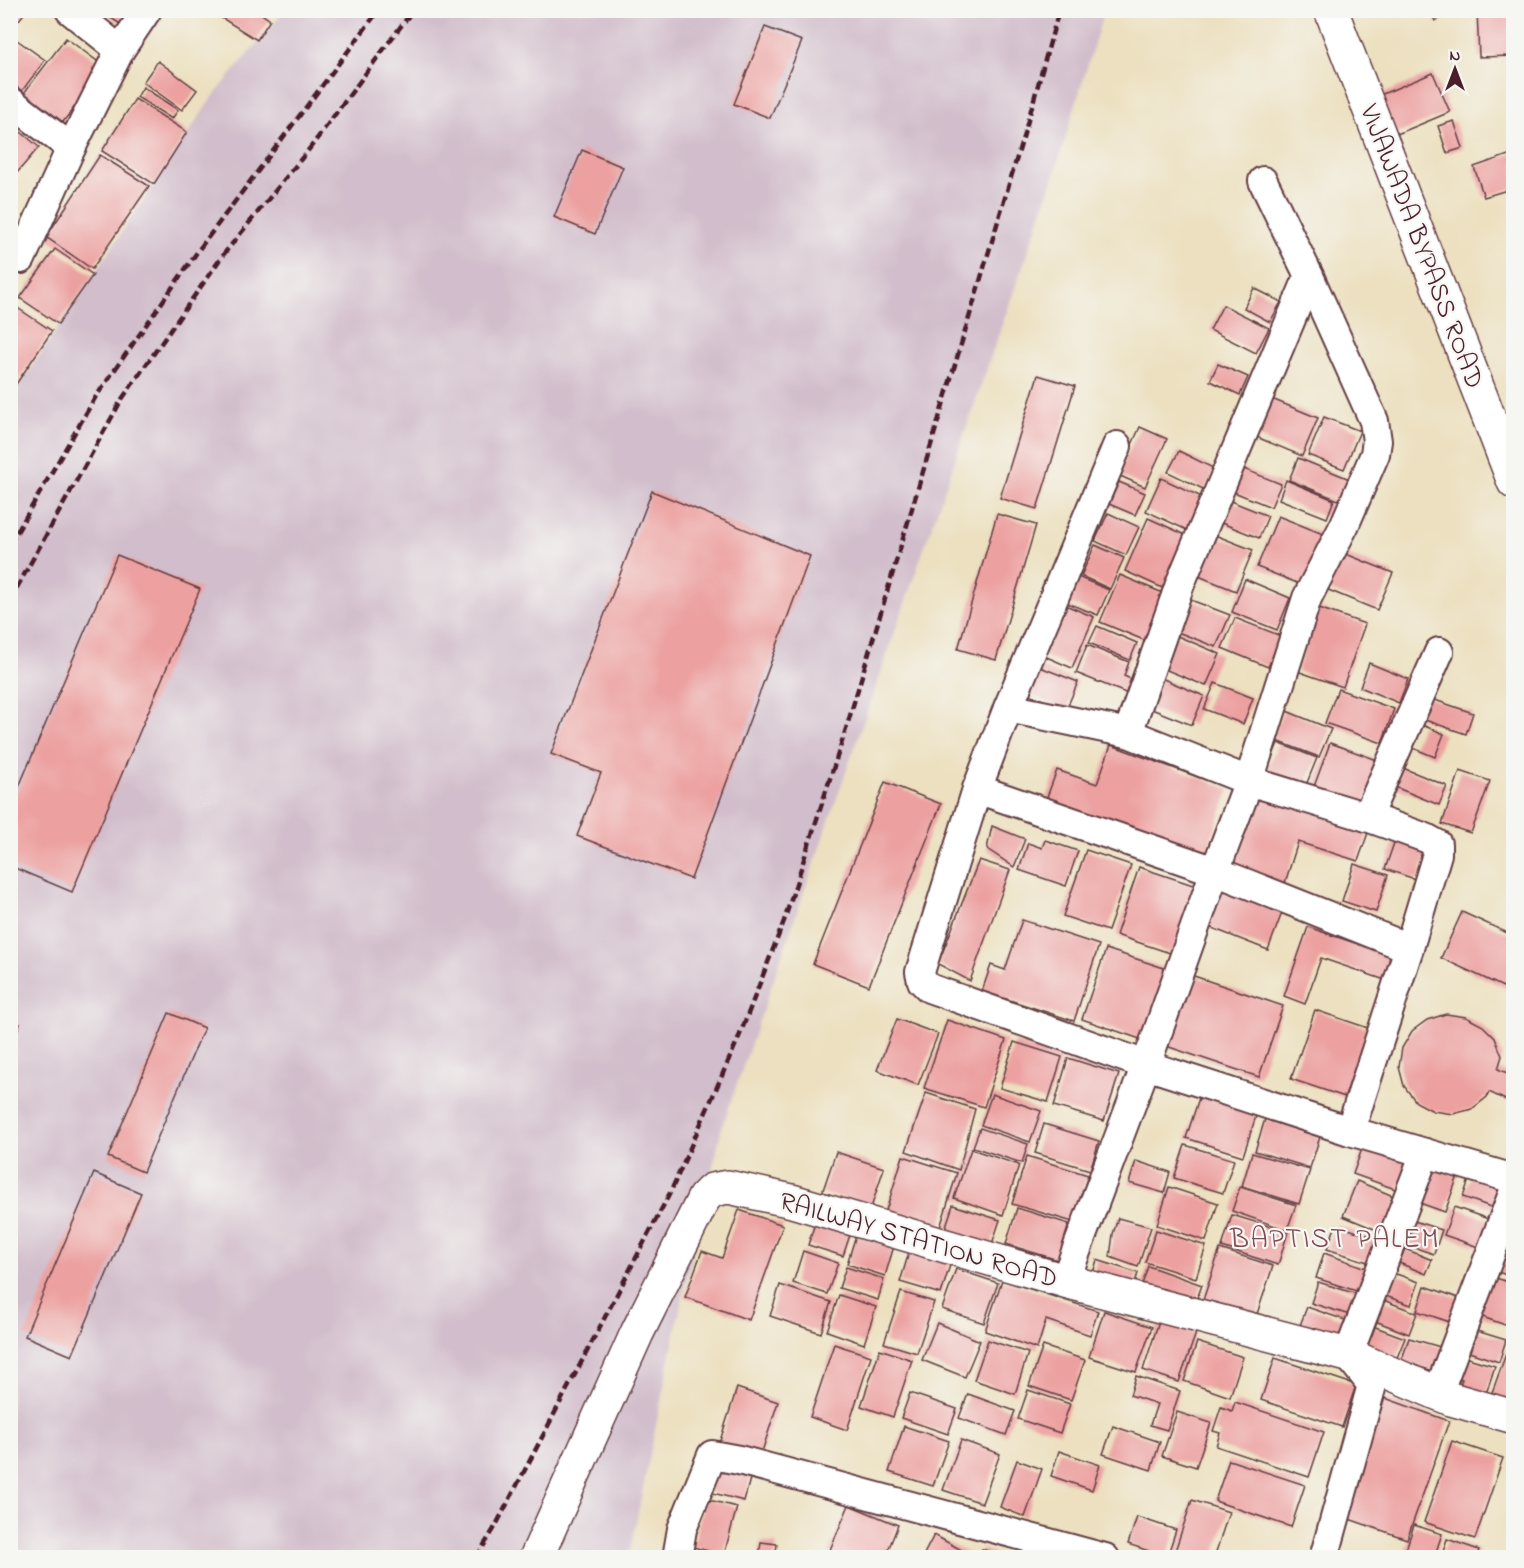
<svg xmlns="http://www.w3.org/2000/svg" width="1524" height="1568" viewBox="0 0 1524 1568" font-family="'Indie Flower',sans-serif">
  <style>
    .industrial { fill: #d1bdcb }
    .building { fill: #eca1a0 }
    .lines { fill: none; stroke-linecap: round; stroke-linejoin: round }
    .minor-casing { stroke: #623c41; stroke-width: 32 }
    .tertiary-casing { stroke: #623c41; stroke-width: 36 }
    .secondary-casing { stroke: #623c41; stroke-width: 36 }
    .minor { stroke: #fff; stroke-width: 28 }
    .tertiary { stroke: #fff; stroke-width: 33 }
    .secondary { stroke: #fff; stroke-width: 33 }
    .rail { stroke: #4a1f2b; stroke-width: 4.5; stroke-dasharray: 9 4.5; stroke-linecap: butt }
    .labels { text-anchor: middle; stroke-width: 4.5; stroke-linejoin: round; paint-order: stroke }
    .street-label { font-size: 27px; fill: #4a1f2b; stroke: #f6f6f2 }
    .neighbourhood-label { font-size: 28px; letter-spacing: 1.5px; fill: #834c54; stroke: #f6f6f2 }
  </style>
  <rect width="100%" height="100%" fill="#f6f6f2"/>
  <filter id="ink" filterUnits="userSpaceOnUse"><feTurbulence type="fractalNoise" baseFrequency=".0167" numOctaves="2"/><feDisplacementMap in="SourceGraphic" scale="12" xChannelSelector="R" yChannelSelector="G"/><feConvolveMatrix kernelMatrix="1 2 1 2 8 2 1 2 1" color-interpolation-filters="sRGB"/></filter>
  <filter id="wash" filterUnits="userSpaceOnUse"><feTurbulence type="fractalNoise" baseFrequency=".008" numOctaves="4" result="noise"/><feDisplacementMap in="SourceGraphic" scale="24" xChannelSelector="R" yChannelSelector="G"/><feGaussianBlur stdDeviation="1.35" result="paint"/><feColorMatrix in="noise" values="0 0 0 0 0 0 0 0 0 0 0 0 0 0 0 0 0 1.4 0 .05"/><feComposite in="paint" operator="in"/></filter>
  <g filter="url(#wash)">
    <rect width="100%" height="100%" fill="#ece0c0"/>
    <path class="industrial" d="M284,11H1104L1053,179L722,1127L679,1313L629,1557L11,1558V398L211,99Z"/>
    <g id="blocks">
      <g class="building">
        <path d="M10,10H27L10,31Z"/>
        <path d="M105,10H137L125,27L103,13Z"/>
        <path d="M209,10H256L270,20L257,40Z"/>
        <path d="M1429,10H1457L1435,21Z"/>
        <path d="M1477,10H1514V56L1479,57Z"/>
        <path d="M765,27L802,41L770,118L734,104Z"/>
        <path d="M10,35L45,60L19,95L10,88Z"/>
        <path d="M66,38L105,67L63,122L24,93Z"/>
        <path d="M158,61L197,90L182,110L143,82Z"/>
        <path d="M1433,73L1450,112L1390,137L1373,98Z"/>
        <path d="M143,87L178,110L172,119L137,97Z"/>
        <path d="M135,99L187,132L154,184L102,151Z"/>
        <path d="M1454,121L1463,148L1447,153L1438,126Z"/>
        <path d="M10,123L39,147L10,181Z"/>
        <path d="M582,150L623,167L595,234L554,217Z"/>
        <path d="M1514,153V188L1484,197L1474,167Z"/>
        <path d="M100,155L149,186L92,269L46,237Z"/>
        <path d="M55,249L93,275L58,324L20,298Z"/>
        <path d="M1254,288L1281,302L1270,322L1244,308Z"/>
        <path d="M10,303L52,331L10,393Z"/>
        <path d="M1223,305L1269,328L1256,353L1210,330Z"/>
        <path d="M1218,364L1248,377L1240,395L1210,381Z"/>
        <path d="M1038,375L1075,386L1037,509L1000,498Z"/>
        <path d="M1262,395L1318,418L1302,456L1247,433Z"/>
        <path d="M1324,417L1360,431L1344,469L1308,455Z"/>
        <path d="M1140,427L1167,439L1145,487L1118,475Z"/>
        <path d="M1179,451L1215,469L1205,490L1168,472Z"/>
        <path d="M1298,458L1352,480L1343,502L1289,480Z"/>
        <path d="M1239,467L1281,484L1271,507L1229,490Z"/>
        <path d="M1161,478L1204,498L1189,531L1146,511Z"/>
        <path d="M1286,480L1334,500L1327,518L1279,499Z"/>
        <path d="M1119,482L1145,493L1135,515L1109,504Z"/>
        <path d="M652,491L810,556L691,879L577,836L601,773L551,754Z"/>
        <path d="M1223,498L1268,516L1259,538L1214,520Z"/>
        <path d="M1108,513L1139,527L1126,555L1095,541Z"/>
        <path d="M997,514L1036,525L996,660L958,649Z"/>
        <path d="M1278,516L1328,536L1307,587L1257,567Z"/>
        <path d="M1148,518L1190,537L1167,590L1125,571Z"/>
        <path d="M1207,532L1253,550L1236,591L1191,573Z"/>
        <path d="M1095,545L1124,558L1110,589L1081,576Z"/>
        <path d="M1341,552L1393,573L1377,610L1326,589Z"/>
        <path d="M117,555L200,589L72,892L10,866V808Z"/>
        <path d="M1073,575L1109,590L1098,615L1062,601Z"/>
        <path d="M1120,575L1170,596L1151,643L1100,622Z"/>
        <path d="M1245,579L1290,598L1277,630L1232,612Z"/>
        <path d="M1183,597L1230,615L1216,647L1170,629Z"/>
        <path d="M1063,604L1094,617L1072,668L1042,655Z"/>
        <path d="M1319,608L1365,624L1343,687L1297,671Z"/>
        <path d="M1235,618L1281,636L1268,667L1222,648Z"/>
        <path d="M1097,626L1137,643L1130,660L1089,643Z"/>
        <path d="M1170,633L1220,654L1206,686L1157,666Z"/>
        <path d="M1087,645L1129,662L1124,676L1138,682L1133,696L1076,673Z"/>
        <path d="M1369,663L1408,679L1399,703L1360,687Z"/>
        <path d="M1040,667L1078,682L1066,710L1029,694Z"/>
        <path d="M1161,678L1204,696L1192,725L1149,708Z"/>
        <path d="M1215,683L1253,698L1243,724L1204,709Z"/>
        <path d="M1338,689L1394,709L1382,743L1325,723Z"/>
        <path d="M1426,697L1473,713L1466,734L1419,718Z"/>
        <path d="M1284,710L1331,729L1319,757L1272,739Z"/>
        <path d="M1422,725L1444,734L1435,757L1413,748Z"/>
        <path d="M1278,743L1317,758L1302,795L1263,780Z"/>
        <path d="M1330,743L1380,761L1362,810L1312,792Z"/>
        <path d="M1111,745L1230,789L1202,863L1044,805L1057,770L1097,784Z"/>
        <path d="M1398,766L1447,786L1439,805L1390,785Z"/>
        <path d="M1460,771L1490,781L1471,833L1442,824Z"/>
        <path d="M885,782L941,804L869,986L813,964Z"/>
        <path d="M1254,791L1369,830L1358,861L1298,842L1284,886L1228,868Z"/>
        <path d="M992,826L1025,839L1014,867L987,849Z"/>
        <path d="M1045,840L1078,851L1066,886L1019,870L1028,843L1042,848Z"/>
        <path d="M1395,840L1428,851L1418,880L1385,869Z"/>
        <path d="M1086,850L1131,865L1108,931L1063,916Z"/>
        <path d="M979,860L1010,870L970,981L938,964Z"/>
        <path d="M1354,864L1388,875L1376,912L1342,901Z"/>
        <path d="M1139,867L1196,886L1173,954L1116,935Z"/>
        <path d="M1222,886L1283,910L1268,950L1207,926Z"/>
        <path d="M1462,912L1514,936V992L1441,958Z"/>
        <path d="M1022,920L1099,945L1074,1021L982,991L991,965L1005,970Z"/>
        <path d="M1308,927L1393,956L1385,980L1321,958L1305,1004L1284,996Z"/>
        <path d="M1106,949L1167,969L1143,1040L1082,1019Z"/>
        <path d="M1185,973L1283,1006L1259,1077L1160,1044Z"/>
        <path d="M1315,1010L1368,1028L1345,1097L1291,1079Z"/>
        <path d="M169,1013L204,1028L143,1172L108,1157Z"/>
        <path d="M1446,1014L1466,1017L1483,1026L1495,1038L1502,1056L1498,1069L1514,1076V1104L1489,1092L1487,1097L1472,1109L1453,1114L1433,1111L1416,1102L1404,1086L1399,1067L1402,1048L1412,1031L1427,1020Z"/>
        <path d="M897,1019L938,1034L918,1085L877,1070Z"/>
        <path d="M10,1020L20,1024L11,1046H10Z"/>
        <path d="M947,1020L1006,1040L984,1107L924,1088Z"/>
        <path d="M1014,1042L1062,1057L1048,1102L1000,1088Z"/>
        <path d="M1068,1058L1119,1074L1104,1121L1054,1106Z"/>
        <path d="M926,1093L975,1109L959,1170L906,1151Z"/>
        <path d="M992,1094L1041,1111L1030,1142L981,1125Z"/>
        <path d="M1200,1095L1257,1113L1243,1156L1186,1138Z"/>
        <path d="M1265,1119L1320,1137L1310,1168L1255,1151Z"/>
        <path d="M1044,1124L1099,1141L1090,1170L1035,1153Z"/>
        <path d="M980,1128L1028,1144L1022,1163L973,1147Z"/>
        <path d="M1185,1145L1234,1160L1223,1193L1174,1178Z"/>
        <path d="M1363,1146L1408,1162L1398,1190L1353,1174Z"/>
        <path d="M971,1149L1019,1165L1003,1215L954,1198Z"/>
        <path d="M836,1152L884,1168L871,1208L822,1193Z"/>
        <path d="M1252,1153L1310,1170L1299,1204L1242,1186Z"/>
        <path d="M903,1156L957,1173L938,1234L884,1217Z"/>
        <path d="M1027,1156L1088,1175L1073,1222L1012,1204Z"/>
        <path d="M1136,1161L1170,1172L1164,1193L1129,1183Z"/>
        <path d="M1427,1165L1458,1176L1445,1212L1414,1201Z"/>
        <path d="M94,1173L141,1193L72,1356L25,1336Z"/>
        <path d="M1471,1174L1510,1188L1502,1211L1463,1197Z"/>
        <path d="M1357,1181L1398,1198L1384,1233L1343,1216Z"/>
        <path d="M1169,1187L1218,1203L1206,1241L1157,1225Z"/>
        <path d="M1240,1187L1296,1205L1287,1230L1232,1211Z"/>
        <path d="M953,1205L1000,1220L991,1247L944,1232Z"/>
        <path d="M1454,1207L1497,1222L1487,1250L1444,1235Z"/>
        <path d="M1017,1208L1069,1224L1058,1260L1006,1244Z"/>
        <path d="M739,1210L783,1225L749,1320L685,1297L702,1251L722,1258Z"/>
        <path d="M1232,1215L1288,1232L1278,1265L1222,1247Z"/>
        <path d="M1118,1218L1151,1227L1138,1267L1110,1257L1113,1234Z"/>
        <path d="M1405,1218L1442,1230L1434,1254L1397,1242Z"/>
        <path d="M816,1220L851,1232L843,1256L808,1245Z"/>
        <path d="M1514,1224V1278L1493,1270Z"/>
        <path d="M1336,1225L1385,1241L1377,1265L1327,1249Z"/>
        <path d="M1156,1230L1206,1246L1196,1278L1145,1262Z"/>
        <path d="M856,1235L894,1246L885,1276L847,1264Z"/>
        <path d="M1393,1244L1432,1260L1426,1274L1387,1258Z"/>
        <path d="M910,1249L951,1262L941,1294L900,1282Z"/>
        <path d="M1220,1249L1273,1266L1253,1326L1200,1309Z"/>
        <path d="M803,1251L838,1263L827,1294L793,1283Z"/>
        <path d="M1324,1253L1377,1272L1369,1295L1316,1278Z"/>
        <path d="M1097,1260L1138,1273L1133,1289L1092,1276Z"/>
        <path d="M1148,1266L1202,1285L1194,1307L1141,1288Z"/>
        <path d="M846,1267L884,1279L878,1300L839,1288Z"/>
        <path d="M956,1269L998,1283L984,1323L942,1309Z"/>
        <path d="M1385,1270L1419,1282L1411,1305L1377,1293Z"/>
        <path d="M1487,1275L1514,1284V1319L1511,1327L1474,1314Z"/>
        <path d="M1002,1280L1098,1311L1090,1335L1046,1320L1037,1349L985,1331Z"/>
        <path d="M1318,1282L1360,1295L1353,1316L1311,1303Z"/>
        <path d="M780,1285L831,1302L821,1333L770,1316Z"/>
        <path d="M1425,1286L1464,1300L1450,1322L1417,1311Z"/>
        <path d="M901,1292L934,1302L917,1353L884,1343Z"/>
        <path d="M839,1295L876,1307L864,1344L827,1331Z"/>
        <path d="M1378,1298L1417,1313L1409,1334L1370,1319Z"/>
        <path d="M1307,1307L1348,1321L1341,1343L1299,1328Z"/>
        <path d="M1104,1311L1152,1327L1136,1372L1089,1357Z"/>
        <path d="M1159,1321L1196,1333L1179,1382L1143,1370Z"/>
        <path d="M1362,1322L1405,1338L1394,1365L1351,1348Z"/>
        <path d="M937,1323L980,1341L965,1377L922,1360Z"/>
        <path d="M1467,1328L1506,1340L1499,1362L1460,1349Z"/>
        <path d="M1409,1338L1451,1350L1441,1373L1401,1362Z"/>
        <path d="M988,1340L1028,1353L1015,1394L974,1380Z"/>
        <path d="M1197,1342L1243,1357L1230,1397L1184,1381Z"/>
        <path d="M1510,1343L1514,1345V1407L1490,1398Z"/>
        <path d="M834,1344L871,1356L847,1430L810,1417Z"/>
        <path d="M1043,1346L1085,1360L1071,1400L1029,1386Z"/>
        <path d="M880,1349L912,1360L893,1417L861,1406Z"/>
        <path d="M1458,1355L1495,1366L1485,1397L1459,1389L1462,1379L1451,1376Z"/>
        <path d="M1275,1358L1356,1385L1342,1427L1261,1400Z"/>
        <path d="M1136,1376L1180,1391L1167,1430L1150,1425L1157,1404L1130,1395Z"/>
        <path d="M737,1388L778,1402L760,1458L719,1444Z"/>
        <path d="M1028,1390L1070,1404L1060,1433L1018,1419Z"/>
        <path d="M910,1393L957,1409L948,1434L901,1418Z"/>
        <path d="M968,1394L1015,1411L1006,1435L959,1418Z"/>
        <path d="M1385,1398L1449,1421L1407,1539L1343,1517Z"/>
        <path d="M1235,1402L1324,1432L1309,1477L1216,1446L1220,1433L1213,1431L1221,1407L1232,1411Z"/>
        <path d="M1177,1412L1211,1423L1196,1467L1162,1456Z"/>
        <path d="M904,1426L949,1441L933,1486L889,1472Z"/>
        <path d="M1113,1426L1160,1442L1151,1470L1103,1454Z"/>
        <path d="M961,1440L1000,1454L982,1503L943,1490Z"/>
        <path d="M1452,1441L1503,1458L1475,1539L1424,1522Z"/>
        <path d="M1059,1451L1100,1465L1092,1490L1051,1476Z"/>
        <path d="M1017,1460L1042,1469L1025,1517L1000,1507Z"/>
        <path d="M1229,1460L1305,1485L1291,1527L1215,1501Z"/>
        <path d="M715,1465L751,1475L744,1501L709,1492Z"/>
        <path d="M705,1499L737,1507L724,1555L693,1547Z"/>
        <path d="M1192,1500L1229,1512L1214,1558H1184L1174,1554Z"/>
        <path d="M849,1505L898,1525L885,1558H844L829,1552Z"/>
        <path d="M1137,1517L1176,1530L1167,1557L1128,1544Z"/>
        <path d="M1414,1525L1442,1534L1434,1558H1403Z"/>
        <path d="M934,1535L976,1558H922Z"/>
        <path d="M1447,1539L1479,1550L1476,1558H1441Z"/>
        <path d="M761,1542L777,1544L775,1558H759Z"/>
        <path d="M982,1549L1004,1557V1558H979Z"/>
      </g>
    </g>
  </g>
  <g filter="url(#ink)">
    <use href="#blocks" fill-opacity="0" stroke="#623c41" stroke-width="1.5"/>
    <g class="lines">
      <g class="minor-casing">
        <g id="minor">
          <path d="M70,10L120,50"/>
          <path d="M10,101L71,148"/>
          <path d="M10,250L21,259L71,148L120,50L147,10"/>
          <path d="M1117,446L1008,708L977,789L1215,871L1409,948"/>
          <path d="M1008,708L1128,733L1249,781L1367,817L1426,838L1437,844V854L1409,948L1350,1131"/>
          <path d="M1128,733L1180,584L1309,276"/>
          <path d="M977,789L920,972L922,981L929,988L1146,1065L1350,1131L1514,1179"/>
          <path d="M1367,817L1439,652"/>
          <path d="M1065,1281L1146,1065L1215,871L1249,781L1307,598L1345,524L1375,454L1377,441L1374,421L1309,276L1263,181"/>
          <path d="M1438,1393L1514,1191"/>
          <path d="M677,1558L682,1529L712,1455L739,1460L1105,1558"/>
          <path d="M1324,1558L1372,1385L1348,1355L1425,1153"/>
        </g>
      </g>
      <g class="tertiary-casing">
        <path id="tertiary" d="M536,1558L637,1333L704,1198L712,1190L728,1187L792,1201L1065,1281L1348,1355L1451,1399L1514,1417"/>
      </g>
      <g class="secondary-casing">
        <path id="secondary" d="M1331,10L1514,482"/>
      </g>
      <use href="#minor" class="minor"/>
      <use href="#tertiary" class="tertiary"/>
      <use href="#secondary" class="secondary"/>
      <g class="rail">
        <path d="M10,544L95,398L200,248L379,10"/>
        <path d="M10,600L122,399L223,255L310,148L413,10"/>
        <path d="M476,1558L494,1529L671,1191L739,1037L784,921L846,729L1027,124L1059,10"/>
      </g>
    </g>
  </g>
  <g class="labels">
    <g class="street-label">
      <text transform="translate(1423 246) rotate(69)" y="9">VIJAWADA BYPASS ROAD</text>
      <text transform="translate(919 1239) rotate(16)" y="9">RAILWAY STATION ROAD</text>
    </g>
    <g class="neighbourhood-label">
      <text x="1335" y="1247">BAPTIST PALEM</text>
    </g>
  </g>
  <rect width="1524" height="1568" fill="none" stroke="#f6f6f2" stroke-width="36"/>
  <g transform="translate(1455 69)" stroke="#f6f6f2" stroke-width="4.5" paint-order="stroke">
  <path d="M0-4.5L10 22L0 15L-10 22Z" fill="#4a1f2b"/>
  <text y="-9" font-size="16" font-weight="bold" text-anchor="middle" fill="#4a1f2b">N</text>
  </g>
</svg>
